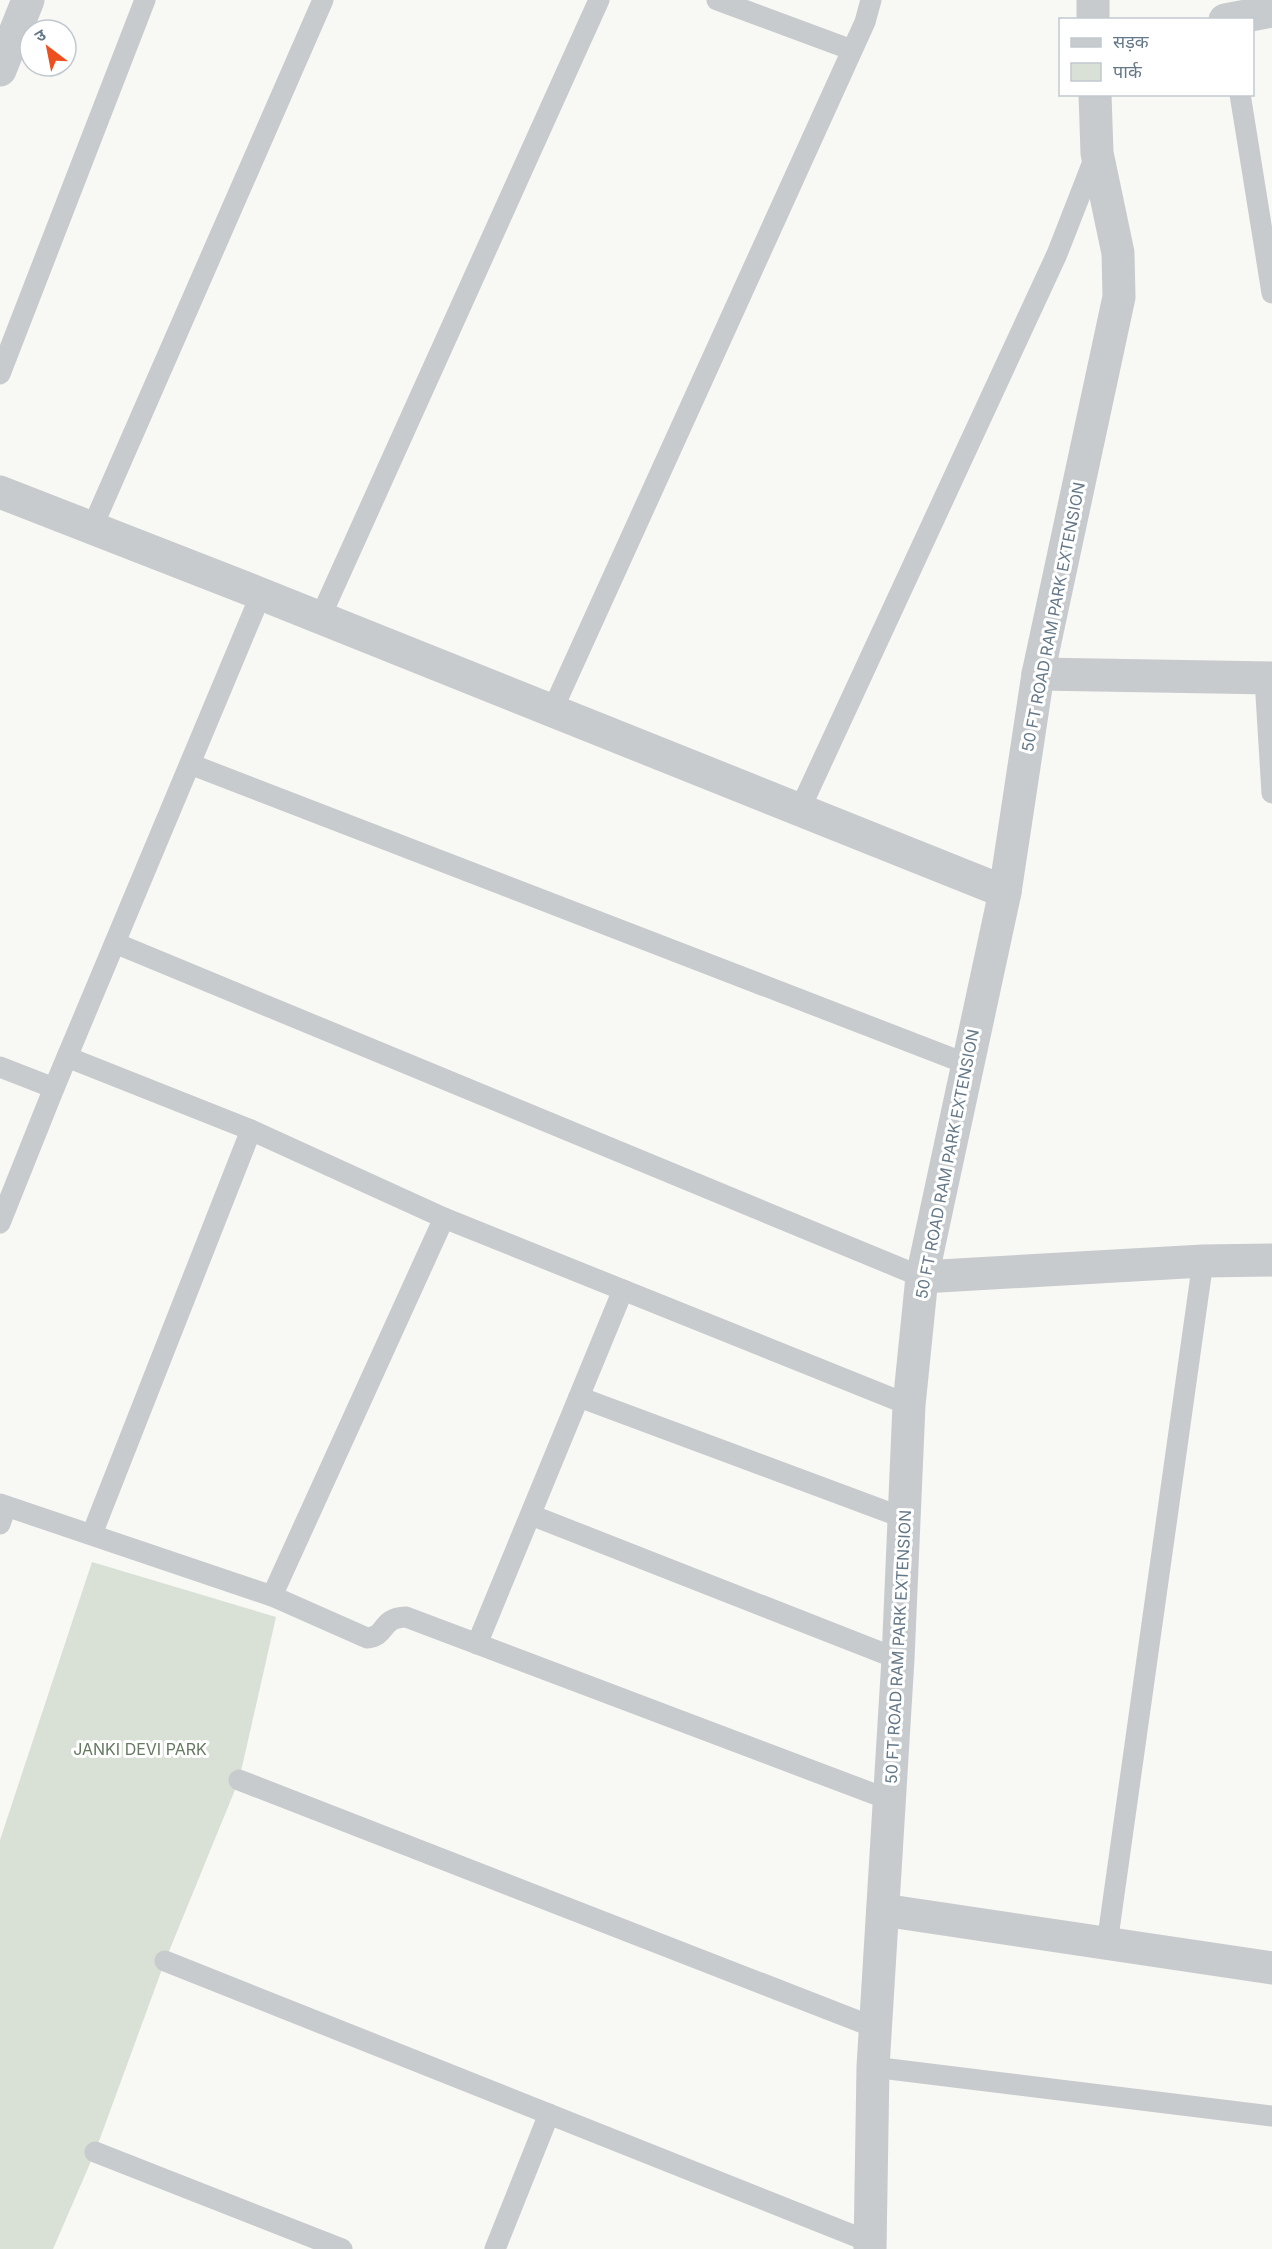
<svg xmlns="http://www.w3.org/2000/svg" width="1272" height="2249" viewBox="0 0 1272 2249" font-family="Inter,'Noto Sans Devanagari',sans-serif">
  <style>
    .green { fill: #d9e0d5 }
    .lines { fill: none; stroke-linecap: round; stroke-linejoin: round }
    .service { stroke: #c7cbce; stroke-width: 21 }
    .minor { stroke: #c7cbce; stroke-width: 33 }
    .tertiary { stroke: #c7cbce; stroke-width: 33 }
    .labels { text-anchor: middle; stroke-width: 6; stroke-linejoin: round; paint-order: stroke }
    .street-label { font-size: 16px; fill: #657887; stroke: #fff }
    .park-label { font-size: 16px; fill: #657960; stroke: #fff }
  </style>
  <rect width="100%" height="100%" fill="#f8f8f4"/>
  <path class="green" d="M92,1562L276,1617L239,1780L165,1961L95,2152L53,2249H0V1840Z"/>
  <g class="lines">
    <g class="service">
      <path d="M717,0L852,50"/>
      <path d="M1240,94L1272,293"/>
      <path d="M0,374L145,0"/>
      <path d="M92,528L323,0"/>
      <path d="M320,618L599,0"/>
      <path d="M1265,679L1272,793"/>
      <path d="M552,711L865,22L871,0"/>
      <path d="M190,764L967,1064"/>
      <path d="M800,809L1057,254L1096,154"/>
      <path d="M115,943L922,1277"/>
      <path d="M67,1057L251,1130L444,1218L909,1405"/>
      <path d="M0,1067L54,1088"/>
      <path d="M0,1223L54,1088L261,594"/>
      <path d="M579,1397L904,1518"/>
      <path d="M0,1504L272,1596L367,1638C388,1636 379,1618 406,1617L890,1800"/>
      <path d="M531,1515L898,1659"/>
      <path d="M0,1524L6,1507"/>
      <path d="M92,1534L251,1130"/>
      <path d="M272,1596L444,1218"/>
      <path d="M477,1644L623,1290"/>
      <path d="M239,1780L876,2028"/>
      <path d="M1107,1944L1203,1261"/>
      <path d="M165,1961L870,2242"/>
      <path d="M873,2067L1272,2116"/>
      <path d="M95,2152L342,2249"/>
      <path d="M495,2249L549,2114"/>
    </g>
    <g class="minor">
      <path d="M1225,20L1272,11"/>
      <path d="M0,70L28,0"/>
      <path d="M0,492L261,594L1005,892"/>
      <path d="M1038,674L1272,678"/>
      <path d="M922,1277L1203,1261L1272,1260"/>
      <path d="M883,1910L1272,1968"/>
    </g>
    <g class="tertiary">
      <path d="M1093,0V20"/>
      <path d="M870,2249L873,2067L898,1659L909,1405L922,1277L1005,892L1038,674L1119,297L1118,253L1097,153L1095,94"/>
    </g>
  </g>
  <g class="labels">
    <g class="street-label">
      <text transform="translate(1053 617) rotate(-79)" y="6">50 FT ROAD RAM PARK EXTENSION</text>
      <text transform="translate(947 1164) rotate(-79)" y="6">50 FT ROAD RAM PARK EXTENSION</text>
      <text transform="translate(898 1647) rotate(-87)" y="6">50 FT ROAD RAM PARK EXTENSION</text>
    </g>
    <g class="park-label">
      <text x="140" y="1755">JANKI DEVI PARK</text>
    </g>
  </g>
  <rect x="1059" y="18" width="195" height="78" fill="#ffffff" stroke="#c1c9cf" stroke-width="1.5"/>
  <rect x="1071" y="38" width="30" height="9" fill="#c7cbce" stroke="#c1c9cf" stroke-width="1.5"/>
  <text x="1113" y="48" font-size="18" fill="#657887">सड़क</text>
  <rect x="1071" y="63" width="30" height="18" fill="#d9e0d5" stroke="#c1c9cf" stroke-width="1.5"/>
  <text x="1113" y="78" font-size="18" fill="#657887">पार्क</text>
  <g transform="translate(48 48) rotate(328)"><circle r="28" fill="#ffffff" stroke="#c1c9cf" stroke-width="1.5"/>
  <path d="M0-4.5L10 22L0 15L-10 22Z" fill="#ed4f1f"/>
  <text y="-9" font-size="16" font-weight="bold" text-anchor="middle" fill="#657887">उ</text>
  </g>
</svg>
